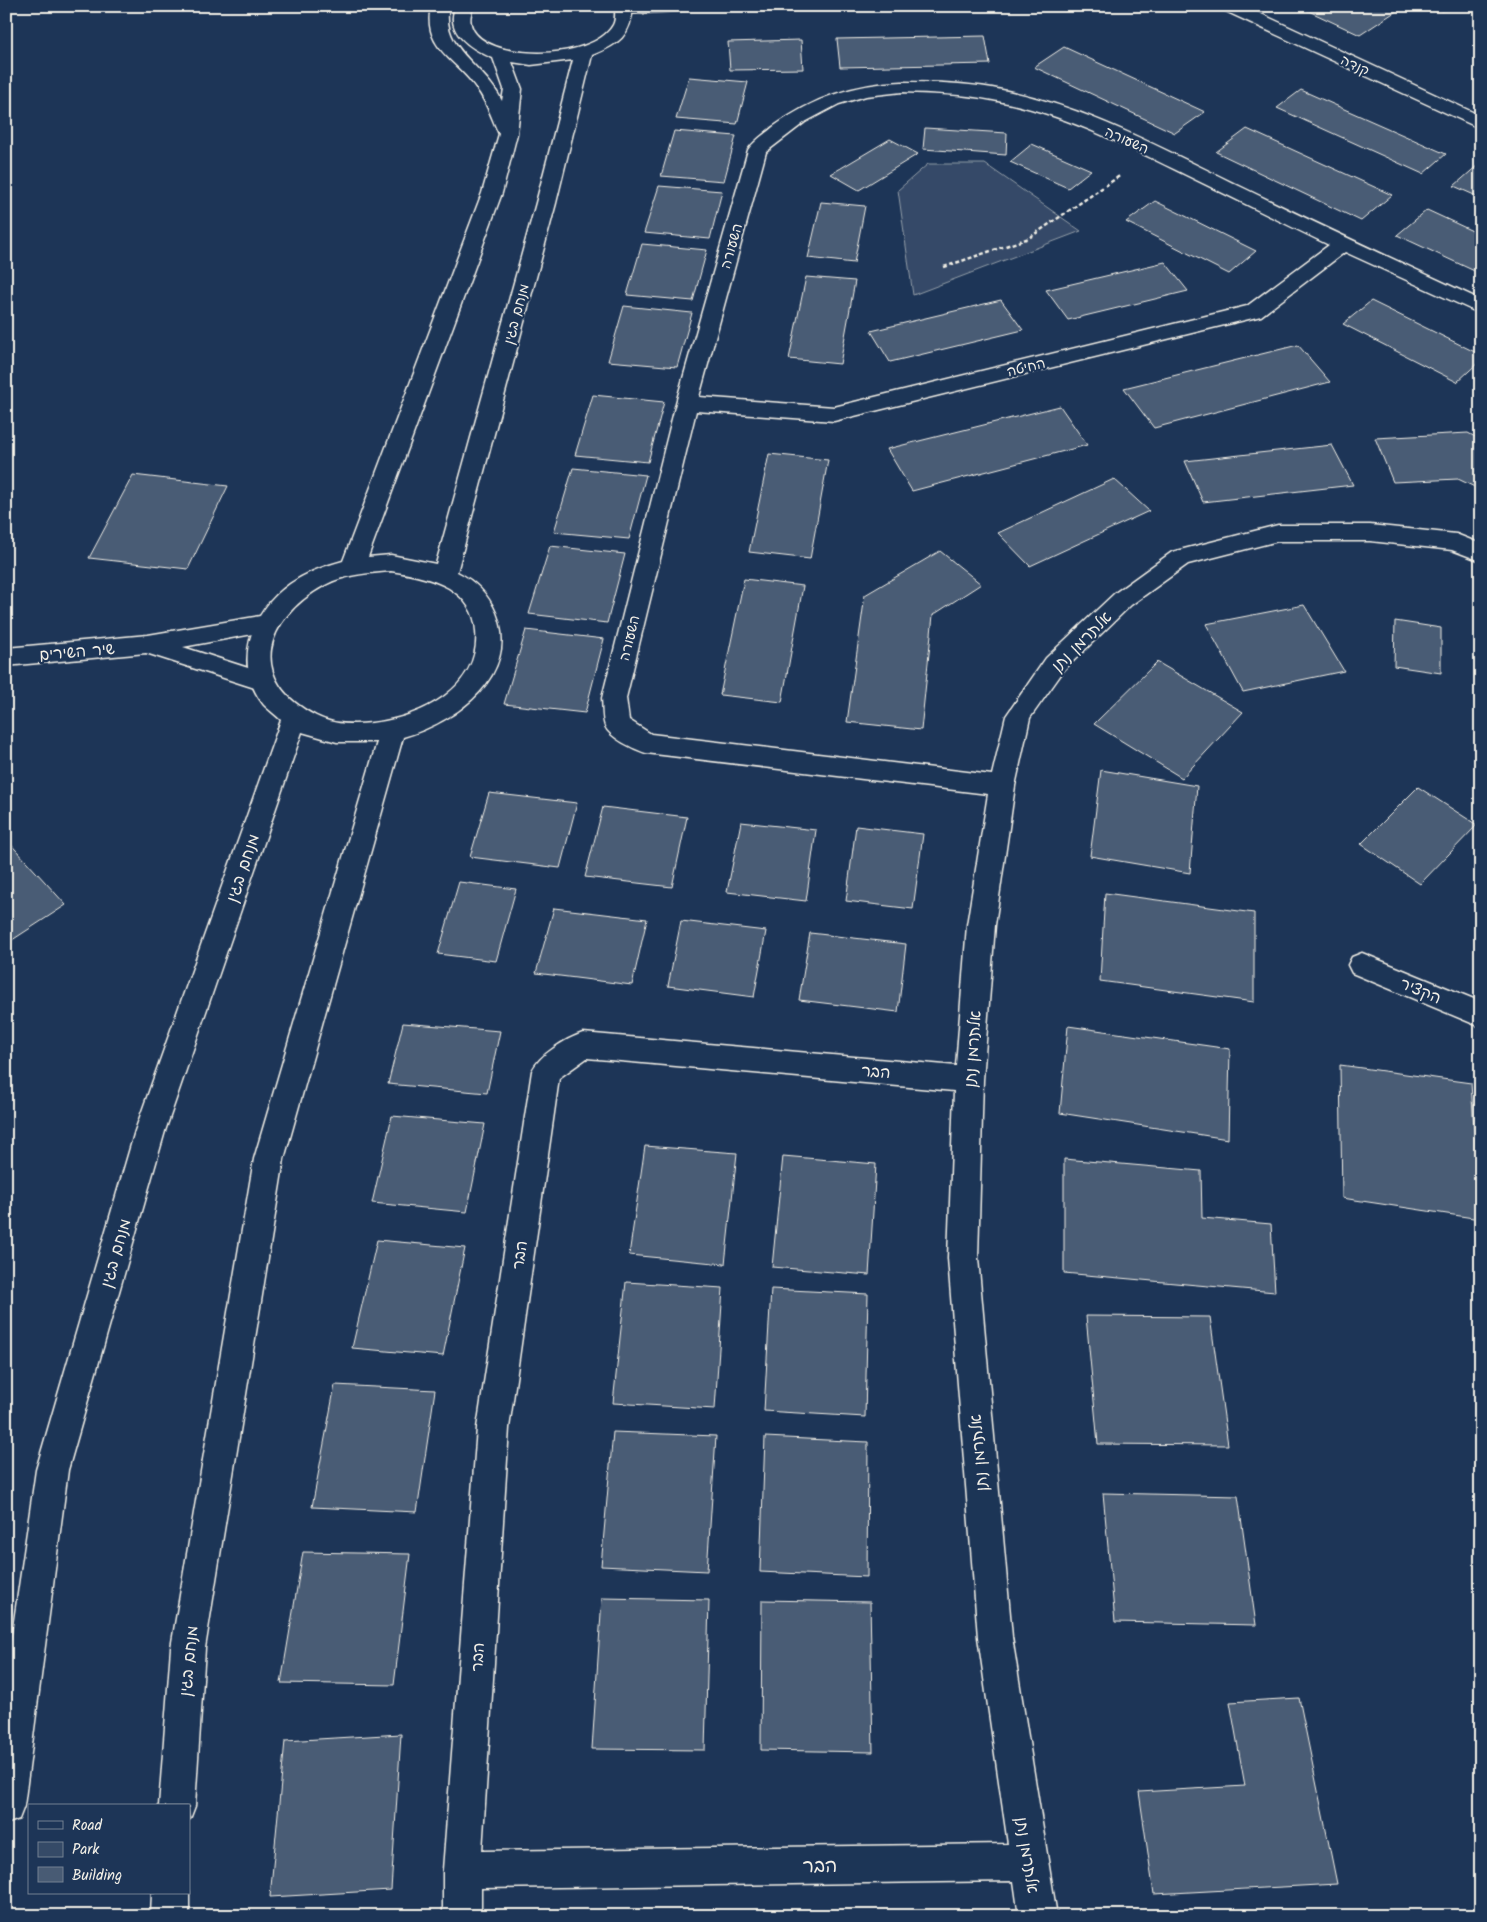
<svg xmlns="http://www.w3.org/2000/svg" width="1487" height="1922" viewBox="0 0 1487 1922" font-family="Kalam,'Playpen Sans Hebrew',sans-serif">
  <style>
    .green { fill: #354a67; stroke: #949ea8 }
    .building { fill: #485b74; stroke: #f4f1e8 }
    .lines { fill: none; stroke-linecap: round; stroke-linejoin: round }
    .minor-casing { stroke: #f4f1e8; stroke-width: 3 }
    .tertiary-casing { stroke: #f4f1e8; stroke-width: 3 }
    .secondary-casing { stroke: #f4f1e8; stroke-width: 3 }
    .path { stroke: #f4f1e8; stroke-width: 2.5; stroke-dasharray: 4 2.5; stroke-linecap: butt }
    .minor { fill: #1d3557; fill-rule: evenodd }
    .tertiary { fill: #1d3557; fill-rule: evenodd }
    .secondary { fill: #1d3557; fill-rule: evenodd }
    .labels { text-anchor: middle; stroke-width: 4.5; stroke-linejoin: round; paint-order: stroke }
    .far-street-label { font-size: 14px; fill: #f4f1e8; stroke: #1d3557 }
    .street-label { font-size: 16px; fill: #f4f1e8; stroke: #1d3557 }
    .near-street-label { font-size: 19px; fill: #f4f1e8; stroke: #1d3557 }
  </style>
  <rect width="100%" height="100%" fill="#1d3557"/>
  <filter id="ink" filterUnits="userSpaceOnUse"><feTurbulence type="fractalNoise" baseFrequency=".02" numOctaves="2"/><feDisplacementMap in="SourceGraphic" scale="10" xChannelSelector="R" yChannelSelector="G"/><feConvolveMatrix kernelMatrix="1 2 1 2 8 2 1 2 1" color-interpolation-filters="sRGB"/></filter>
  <g filter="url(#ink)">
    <path class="green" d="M928,164H985L1081,231L913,295L898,190Z"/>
    <g class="building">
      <path d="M1298,6H1404L1360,35Z"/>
      <path d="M1436,6H1470L1442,11Z"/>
      <path d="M985,36L990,64L840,67L837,39Z"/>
      <path d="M801,40L803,69L730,70L728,42Z"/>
      <path d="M1064,47L1205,112L1175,133L1034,67Z"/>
      <path d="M689,77L748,82L737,124L676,119Z"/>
      <path d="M1301,90L1446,154L1423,174L1277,108Z"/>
      <path d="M925,128L1007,133L1006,155L923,149Z"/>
      <path d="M1247,129L1392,195L1361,221L1216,152Z"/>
      <path d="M674,131L736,136L724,181L661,176Z"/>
      <path d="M890,139L918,154L859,190L831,174Z"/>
      <path d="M1032,144L1091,170L1068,188L1010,162Z"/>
      <path d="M1479,164L1481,165V198L1454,186Z"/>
      <path d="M659,186L722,191L710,239L644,233Z"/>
      <path d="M1155,201L1256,251L1229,274L1126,222Z"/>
      <path d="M821,202L865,206L854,263L808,258Z"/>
      <path d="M1427,210L1481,235V274L1397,235Z"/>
      <path d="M642,244L707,250L693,301L627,295Z"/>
      <path d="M1165,262L1188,291L1068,320L1046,290Z"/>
      <path d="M806,277L855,281L840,364L789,359Z"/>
      <path d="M1001,300L1023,330L890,362L871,331Z"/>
      <path d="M1371,301L1481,355V360L1457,382L1343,324Z"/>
      <path d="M624,306L692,313L677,367L608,361Z"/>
      <path d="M1298,345L1330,382L1154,428L1124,388Z"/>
      <path d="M593,395L664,402L648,462L575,455Z"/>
      <path d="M1060,406L1087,445L912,491L887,449Z"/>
      <path d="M1468,433L1481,440V490L1458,479L1393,482L1375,438Z"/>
      <path d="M1332,445L1353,485L1203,502L1185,461Z"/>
      <path d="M769,454L828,460L810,559L749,552Z"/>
      <path d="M573,468L646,475L629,539L554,532Z"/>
      <path d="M133,475L228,486L188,569L89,558Z"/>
      <path d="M1114,479L1149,511L1030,566L998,533Z"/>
      <path d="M550,546L625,554L607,623L529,614Z"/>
      <path d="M940,551L981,584L933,615L921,730L847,722L865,595Z"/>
      <path d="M744,579L803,586L782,702L720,695Z"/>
      <path d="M1304,605L1344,671L1243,692L1206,624Z"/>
      <path d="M1395,621L1441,628V673L1394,666Z"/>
      <path d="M526,630L604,639L585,713L504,704Z"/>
      <path d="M1157,662L1243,712L1182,778L1094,724Z"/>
      <path d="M1101,770L1197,786L1190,873L1090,856Z"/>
      <path d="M1418,787L1477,825L1420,884L1361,844Z"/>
      <path d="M489,793L577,803L560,868L470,857Z"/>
      <path d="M603,807L687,817L672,887L585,877Z"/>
      <path d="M741,822L816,830L806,901L727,892Z"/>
      <path d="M856,826L923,834L913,909L846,901Z"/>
      <path d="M6,839L66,905L6,944Z"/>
      <path d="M459,882L516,889L496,961L438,954Z"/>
      <path d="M1105,893L1254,913V1002L1100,981Z"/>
      <path d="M554,908L647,919L632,985L536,973Z"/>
      <path d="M681,921L766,931L754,997L668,986Z"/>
      <path d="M810,933L906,944L898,1012L799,1000Z"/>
      <path d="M403,1023L500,1031L487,1093L388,1084Z"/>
      <path d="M1068,1026L1230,1049L1228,1139L1060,1113Z"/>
      <path d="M1340,1065L1471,1083L1480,1219L1342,1198Z"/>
      <path d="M392,1116L485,1124L467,1212L372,1203Z"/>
      <path d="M645,1146L737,1153L725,1264L629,1255Z"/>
      <path d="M783,1156L876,1164L869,1275L772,1267Z"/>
      <path d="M1064,1159L1201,1171L1202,1218L1271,1224L1275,1292L1064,1273Z"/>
      <path d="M377,1240L465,1248L443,1356L352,1348Z"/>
      <path d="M626,1282L723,1288L715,1409L613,1403Z"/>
      <path d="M771,1289L868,1294L865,1417L764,1411Z"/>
      <path d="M1086,1316L1210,1317L1228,1445L1098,1444Z"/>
      <path d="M335,1385L435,1390L417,1512L312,1507Z"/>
      <path d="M613,1432L716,1436L707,1571L601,1566Z"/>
      <path d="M765,1437L868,1442L867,1577L760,1572Z"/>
      <path d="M1103,1493L1238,1496L1256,1625L1115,1622Z"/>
      <path d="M303,1552L410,1554L394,1685L281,1683Z"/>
      <path d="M602,1598L709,1600L705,1750L592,1749Z"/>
      <path d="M762,1600L870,1602L873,1752L761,1750Z"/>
      <path d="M1299,1698L1337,1884L1154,1894L1139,1792L1245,1786L1230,1702Z"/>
      <path d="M401,1734L391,1890L270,1897L285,1741Z"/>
    </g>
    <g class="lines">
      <g class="minor-casing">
        <g id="minor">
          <path d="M1220,6H1244L1481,116V129L1223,10Z"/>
          <path d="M902,82C933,82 962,83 992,88C1088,105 1175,156 1262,197C1334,232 1408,266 1481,300V314L1345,252L1261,316L834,421L696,411L626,698L629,720L651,734L992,775L1006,716L1046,658L1115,593L1172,552L1278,525H1370L1456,534L1481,544V561L1452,550L1370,541H1278L1188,564L1131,605L1064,670L1030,718L1015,786L995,925L983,1080L978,1258L1012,1637L1057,1916H1019L1014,1881L481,1888V1916H443V1870L477,1428L532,1071C540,1054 566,1039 583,1033L956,1066L967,925L988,794L646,753C634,749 610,738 605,726C602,718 603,707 602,698L676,403L748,150C754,141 765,134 773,127C813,98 853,84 902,82ZM902,92C933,93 962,94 993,100C1060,112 1125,145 1186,175C1234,198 1281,222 1329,245L1247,306L834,407L699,397L766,152L805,122L839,104L866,96ZM587,1058L954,1091L948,1258L978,1637L1008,1844L482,1851L509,1428L559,1078Z"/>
          <path d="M266,615L274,618L278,624L274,630L183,647L270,675L273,681L270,687L261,690L146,653L6,666V648L148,635Z"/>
          <path d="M1362,953L1481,1002V1027L1352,973L1348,965L1352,957Z"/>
        </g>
      </g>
      <g class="tertiary-casing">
        <path id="tertiary" d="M618,6H688L685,10L679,11L625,14L619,13L616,9Z"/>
      </g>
      <g class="secondary-casing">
        <g id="secondary">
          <path d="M431,6H449C440,50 484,64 502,101L504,89L493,58C473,50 443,32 456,6H474C446,61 589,68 613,25C616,20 615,12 615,6H633C631,36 619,44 592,55L556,203L457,572C475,581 488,594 496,613C521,675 456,722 403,737L284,1159L205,1648L195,1806L190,1819L189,1806H159L171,1648L254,1159L377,742H337L302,732L165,1131L68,1470L24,1806L19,1819L6,1824V1676L36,1470L135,1131L281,720C276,715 269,710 264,705C232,665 250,612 290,584C306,573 324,566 343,561L482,193L499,134C492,119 487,102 477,89C457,59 422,49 431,6ZM573,60L536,203L436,564L391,555L368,557L502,193L517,134L522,89L512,62L531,65ZM391,571C411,574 431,578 449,588C465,598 475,612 476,631C481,688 421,718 372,723C354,725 333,725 316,716C246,680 263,619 325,585C345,574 369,573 391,571Z"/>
          <path d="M189,1891V1916H151L152,1893H189Z"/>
        </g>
      </g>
      <path class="path" d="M944,267L1029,238L1121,175"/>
      <use href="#minor" class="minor"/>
      <use href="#tertiary" class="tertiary"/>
      <use href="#secondary" class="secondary"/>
    </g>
  </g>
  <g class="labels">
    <g class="far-street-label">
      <text transform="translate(1355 65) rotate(25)" y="5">קנדה</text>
      <text transform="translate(1127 140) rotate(24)" y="5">השעורה</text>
      <text transform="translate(731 246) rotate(-74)" y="5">השעורה</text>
      <text transform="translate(516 314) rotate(-75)" y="5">מנחם בגין</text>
      <text transform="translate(1026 367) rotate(-14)" y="5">החיטה</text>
      <text transform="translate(629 638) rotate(-76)" y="5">השעורה</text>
    </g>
    <g class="street-label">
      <text transform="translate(1081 641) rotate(-45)" y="6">אלתרמן נתן</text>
      <text transform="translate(77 651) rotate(-5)" y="6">שיר השירים</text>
      <text transform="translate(242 868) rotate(-71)" y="6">מנחם בגין</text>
      <text transform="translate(1421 990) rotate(23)" y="6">הקציר</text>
      <text transform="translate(972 1049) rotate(-86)" y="6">אלתרמן נתן</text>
      <text transform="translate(876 1071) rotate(5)" y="6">הבר</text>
      <text transform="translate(115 1253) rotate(-74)" y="6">מנחם בגין</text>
      <text transform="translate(519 1255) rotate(-81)" y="6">הבר</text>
      <text transform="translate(978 1453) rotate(-95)" y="6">אלתרמן נתן</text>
      <text transform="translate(477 1657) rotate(-86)" y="6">הבר</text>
      <text transform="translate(188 1661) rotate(-84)" y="6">מנחם בגין</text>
      <text transform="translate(1028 1855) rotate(81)" y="6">אלתרמן נתן</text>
    </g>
    <g class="near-street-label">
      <text transform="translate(820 1865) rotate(-1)" y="7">הבר</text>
    </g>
  </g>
  <rect width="1487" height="1922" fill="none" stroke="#1d3557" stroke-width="25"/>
  <rect x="12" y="12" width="1462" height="1897" fill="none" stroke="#f4f1e8" stroke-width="2" filter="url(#ink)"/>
  <rect x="28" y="1804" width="162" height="90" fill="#1d3557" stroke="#738091"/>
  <rect x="38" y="1821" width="25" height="8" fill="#1d3557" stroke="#738091"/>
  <text x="72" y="1830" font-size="15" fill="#f4f1e8">Road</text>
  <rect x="38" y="1842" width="25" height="15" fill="#354a67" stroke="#738091"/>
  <text x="72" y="1854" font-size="15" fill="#f4f1e8">Park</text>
  <rect x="38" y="1867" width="25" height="15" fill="#485b74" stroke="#738091"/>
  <text x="72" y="1880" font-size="15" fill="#f4f1e8">Building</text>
</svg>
